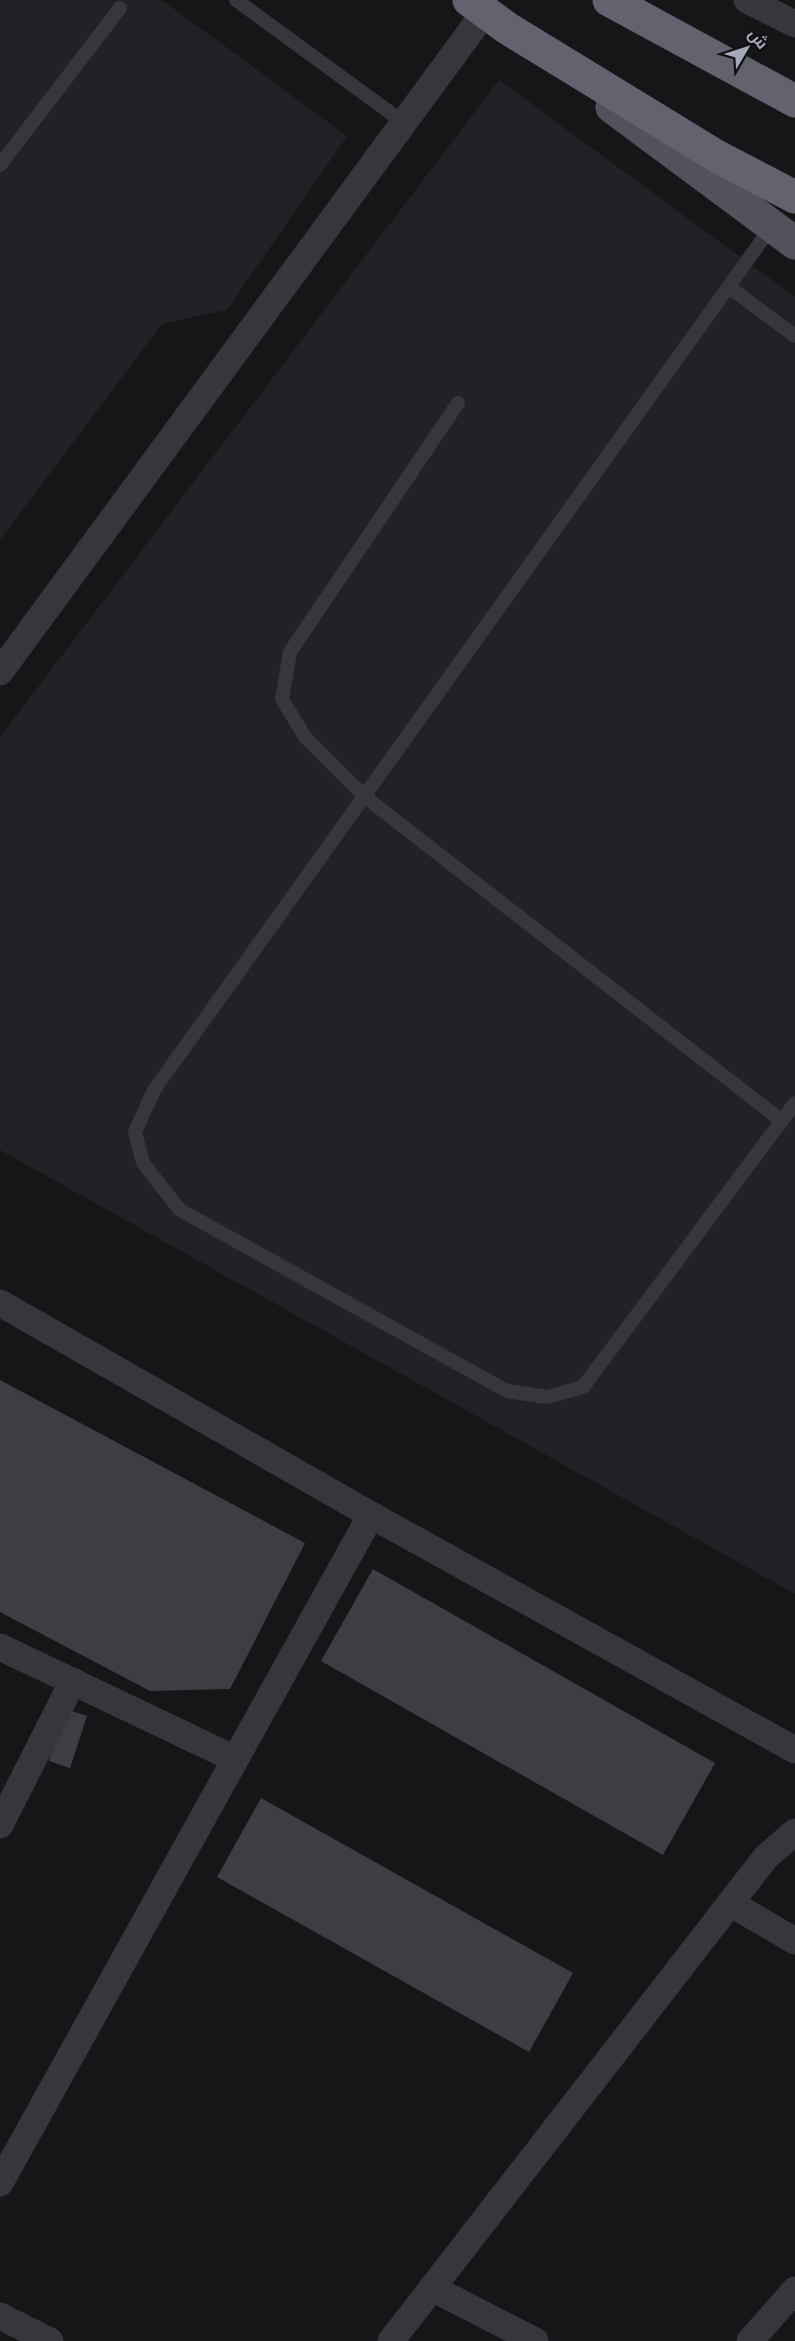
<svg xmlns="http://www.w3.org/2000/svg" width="795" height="2341" viewBox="0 0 795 2341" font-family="Lato,Cairo,sans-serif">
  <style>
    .built { fill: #222125 }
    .building { fill: #3d3d43 }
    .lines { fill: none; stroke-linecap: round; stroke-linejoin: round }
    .lane { stroke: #36363d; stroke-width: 14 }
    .street { stroke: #36363d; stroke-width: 27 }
    .primary { stroke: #52525c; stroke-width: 33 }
    .highway { stroke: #62636e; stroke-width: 33 }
  </style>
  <rect width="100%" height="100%" fill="#161518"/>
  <g class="built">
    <path d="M0,0H162L347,136L227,310L162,324L0,540Z"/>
    <path d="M499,80L795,297V1594L0,1150V737Z"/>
  </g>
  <g class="building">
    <path d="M0,1380L305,1543L230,1689L150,1691L0,1612Z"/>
    <path d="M373,1569L715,1763L663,1855L321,1661Z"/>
    <path d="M66,1709L87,1716L70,1768L49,1761Z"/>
    <path d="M261,1798L573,1973L529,2052L217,1877Z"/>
  </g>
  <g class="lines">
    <g class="lane">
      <path d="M236,0L403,122"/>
      <path d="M0,165L120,8"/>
      <path d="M772,226L154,1090L135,1132L143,1163L180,1210L507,1391L547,1397L583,1387L795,1103"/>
      <path d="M729,287L795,336"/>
      <path d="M458,403L290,652L282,699L305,737L364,796L782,1121"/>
    </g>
    <g class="street">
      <path d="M747,0L795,24"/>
      <path d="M0,672L485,12"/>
      <path d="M0,1303L371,1515L795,1750"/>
      <path d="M0,1647L235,1759"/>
      <path d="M0,1825L73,1681"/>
      <path d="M730,1903L795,1941"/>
      <path d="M0,2183L371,1515"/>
      <path d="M432,2288L535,2341"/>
      <path d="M0,2316L50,2341"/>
      <path d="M391,2341L766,1857L795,1832"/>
      <path d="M750,2341L795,2290"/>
    </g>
    <path class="primary" d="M612,107L795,243"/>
    <g class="highway">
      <path d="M469,0L507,28L718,157L795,197"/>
      <path d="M609,0L795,101"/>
    </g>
  </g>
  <g transform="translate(747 48) rotate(51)" stroke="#111013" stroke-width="4.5" paint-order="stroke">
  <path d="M0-4.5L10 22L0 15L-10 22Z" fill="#a6a9b9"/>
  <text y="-9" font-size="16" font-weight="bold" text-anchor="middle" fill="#a6a9b9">ش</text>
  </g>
</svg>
